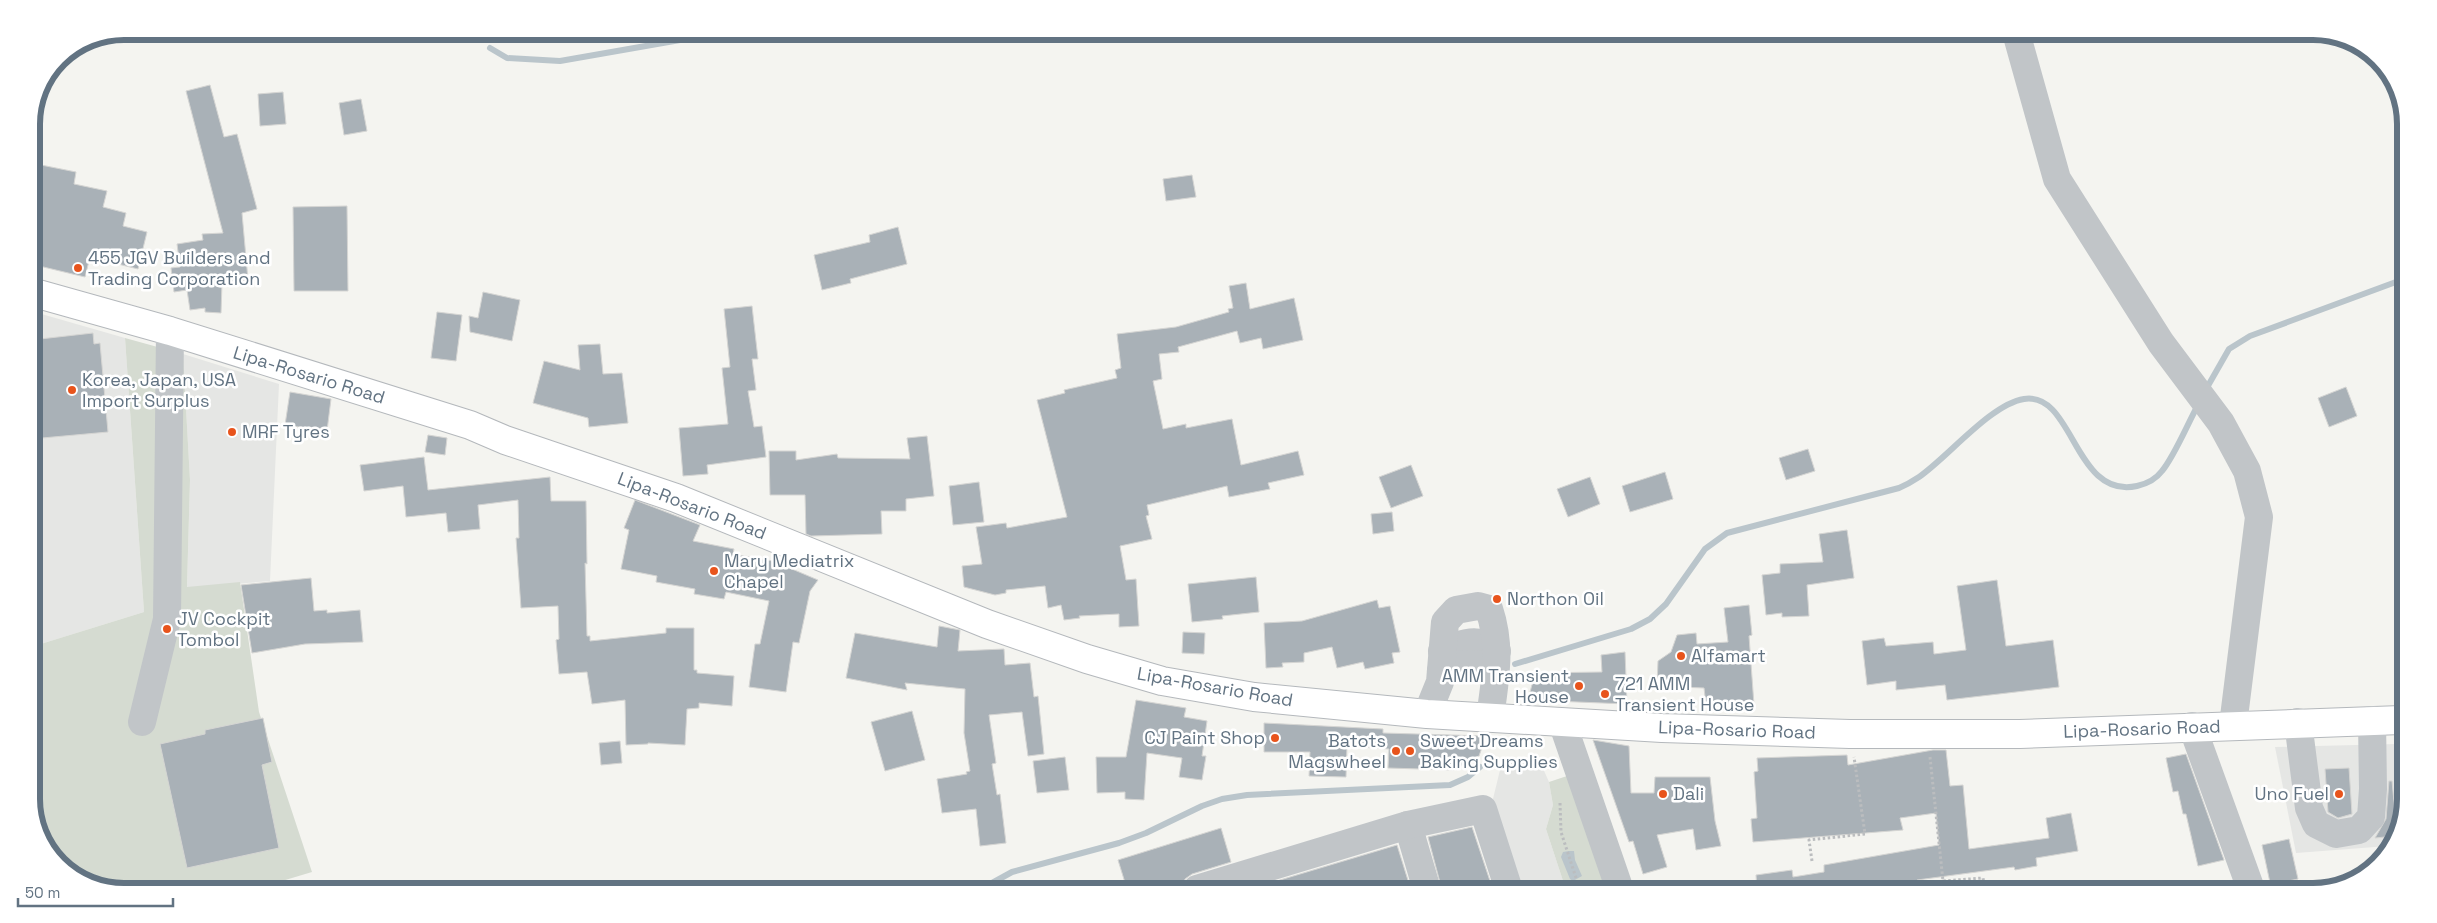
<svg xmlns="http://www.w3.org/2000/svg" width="2437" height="923" viewBox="0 0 2437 923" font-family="'Space Grotesk',sans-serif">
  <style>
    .built { fill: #e5e6e4 }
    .green { fill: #d5dbd1 }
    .water { fill: #bac5cb }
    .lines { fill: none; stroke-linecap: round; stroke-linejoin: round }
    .stream { stroke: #bac5cb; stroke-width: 6 }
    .building { fill: #a9b1b7; stroke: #d5d5d3 }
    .major-casing { stroke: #b4b8bc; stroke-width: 30 }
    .path { stroke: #bbbdbf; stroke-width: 3; stroke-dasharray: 2.5 2.5; stroke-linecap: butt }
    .minor { stroke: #c1c5c8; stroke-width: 28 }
    .major { stroke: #fff; stroke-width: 28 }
    .poi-dot { fill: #e8541c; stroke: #fff; stroke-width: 2 }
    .labels { text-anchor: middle; stroke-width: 5; stroke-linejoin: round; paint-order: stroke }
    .poi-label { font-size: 18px; fill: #627382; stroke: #fff; text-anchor: start }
    .street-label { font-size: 18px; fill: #627382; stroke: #fff }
    .rim { fill: none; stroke: #627382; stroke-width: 6 }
  </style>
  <rect width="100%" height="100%" fill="#f4f4f0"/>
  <g class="built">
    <path d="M31,311L125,338L144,612L31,647Z"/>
    <path d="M183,354L279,384L270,581L187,588L190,480Z"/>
    <path d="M2396,744L2401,829L2388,846L2296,853L2275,747Z"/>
    <path d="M1517,760L1541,764L1549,782L1553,805L1546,829L1566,890H1518L1491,807L1501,766Z"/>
  </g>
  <g class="green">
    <path d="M125,338L183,354L190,480L187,587L240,582L259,712L312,872L262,887H94L50,855L31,805V647L144,612Z"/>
    <path d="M1567,776L1606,890H1566L1546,829L1553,805L1549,782Z"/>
  </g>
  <path class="water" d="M1569,851H1574L1575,860L1582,876L1573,881L1570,879L1561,857L1563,852Z"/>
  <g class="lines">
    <g class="stream">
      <path d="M490,48L507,58L560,61L720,33"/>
      <path d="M2205,391L2229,349L2250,336L2404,279"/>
      <path d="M1515,664L1631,629L1650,619L1666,604L1705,549L1727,533L1899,488C1906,485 1913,481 1919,477C1948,457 1991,404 2024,399C2074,391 2074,500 2137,486C2146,484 2156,479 2162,471C2174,457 2188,423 2198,405"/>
      <path d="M987,889L992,883L1012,872L1119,843L1146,833L1202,806L1222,799L1247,795L1450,785L1468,777L1480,767"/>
    </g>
  </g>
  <g class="building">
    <path d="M210,85L224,137L237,134L257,209L242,213L248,280L222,283L221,313L205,312V308L190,310L187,290L174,292L171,268L180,267L177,244L203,240L202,234L223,233L186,91Z"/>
    <path d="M283,92L286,124L260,126L258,94Z"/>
    <path d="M361,99L367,131L344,135L339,103Z"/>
    <path d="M31,163L76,172L74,184L107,191L103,207L126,213L123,226L147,232L138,269L90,257L85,277L31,264Z"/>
    <path d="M1192,175L1196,197L1166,201L1163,179Z"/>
    <path d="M347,206L348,291H294L293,207Z"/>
    <path d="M898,227L907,264L850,279L851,283L822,290L814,255L870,242L869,235Z"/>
    <path d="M1246,283L1250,309L1294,298L1303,340L1263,349L1261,338L1240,343L1237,331L1178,347L1179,352L1159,354L1162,379L1153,381L1163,429L1186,424V428L1232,419L1241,465L1298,451L1304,475L1268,483L1270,489L1229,497L1227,486L1147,505L1149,515L1146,516L1152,539L1120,546L1126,580L1136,579L1139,626L1119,627V614L1079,616L1080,618L1064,620L1061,605L1048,608L1045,586L1006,590V593L995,595L964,587L962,566L982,564L976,527L1006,523L1007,528L1067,517L1037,400L1065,393L1064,390L1117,378L1115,370L1121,368L1117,334L1176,327L1229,312L1228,309L1233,308L1229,286Z"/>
    <path d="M483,292L520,300L512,341L470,332L469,316L478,318Z"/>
    <path d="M752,306L758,359H752L756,390L748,391L754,427L762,426L766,457L707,465L708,474L683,476L679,428L728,424L722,368L730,367L724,309Z"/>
    <path d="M437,312L462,315L456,361L431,358Z"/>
    <path d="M93,333L94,344L100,343L108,432L31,439V340Z"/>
    <path d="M600,344L603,374L622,373L628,423L589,427L588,418L533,403L544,361L580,370L578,345Z"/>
    <path d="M2346,387L2357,416L2329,427L2318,398Z"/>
    <path d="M290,392L331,399L327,431L285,425Z"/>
    <path d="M428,435L447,438L445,455L425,452Z"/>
    <path d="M927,436L934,496L906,499V511H881L882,534L811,536L806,534L805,495H770L769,451H796V460L837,454L838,458L910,459L907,438Z"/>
    <path d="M1808,449L1815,471L1786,480L1779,458Z"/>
    <path d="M424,457L428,490L550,477L551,501H586L587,564L585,563L587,636H590V641L666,633V628H694V670H697V673L734,676L732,706L699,703V708L687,709L685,745L648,743V744L626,745L625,700L592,704L587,672L559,674L556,640L559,639L558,606L521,608L516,538H519L518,500L478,505L480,529L448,532L446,513L406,517L403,486L364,491L360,465Z"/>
    <path d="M1411,465L1423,496L1391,508L1379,477Z"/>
    <path d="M1665,472L1673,499L1630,512L1622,486Z"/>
    <path d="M1590,477L1600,504L1568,517L1557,489Z"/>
    <path d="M979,482L984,522L953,525L949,486Z"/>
    <path d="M635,500L700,525L693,541L734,549L733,554L773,561L818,580L810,591L799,643L793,642L786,692L749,687L755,644H760L769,601L726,592L724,599L694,594L695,589L656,582L657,576L621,569L629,530L624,528Z"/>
    <path d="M1392,512L1394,531L1373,534L1371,514Z"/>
    <path d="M1847,530L1854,578L1807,585L1809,616L1782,617V613L1766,615L1762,575L1780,573V564L1823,562L1819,534Z"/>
    <path d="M1256,577L1259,612L1222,616L1223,619L1192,622L1188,584Z"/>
    <path d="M311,578L314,611L327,610V613L360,610L363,642L305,644L252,653L241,585Z"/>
    <path d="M1997,580L2006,646L2053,640L2059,687L1947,700L1945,685L1896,690V681L1867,685L1862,641L1884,638L1886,646L1933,642L1934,654L1966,650L1957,586Z"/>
    <path d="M1377,600L1379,608L1390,606L1400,652L1392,653L1394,663L1365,669L1363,662L1337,668L1332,647L1304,653V662L1282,663L1283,667L1266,668L1264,623L1302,621Z"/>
    <path d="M1749,605L1752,635L1749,636L1754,705L1730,707L1729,703L1706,705L1704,688L1657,686L1658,661L1671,652L1677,635L1696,633L1697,644L1728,642L1724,608Z"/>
    <path d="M939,626L960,630L958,651L1004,649L1005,665L1030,663L1034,697L1038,696L1044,754L1028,756L1022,712L989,715L996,763L992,764L997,795L1000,794L1006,843L980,846L976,809L942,813L937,779L967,774L966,772L970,771L964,733L965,689L905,683L907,690L846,678L855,633L937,647Z"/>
    <path d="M1183,632L1205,633L1204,654L1182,653Z"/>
    <path d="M1625,652L1627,704L1528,700L1535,673L1602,672L1601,655Z"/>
    <path d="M1136,700L1186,708L1184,717L1207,721L1202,756H1206L1202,780L1179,777L1182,758L1147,753L1144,800L1125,799V792L1097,793L1096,757H1126Z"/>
    <path d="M912,711L925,760L885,771L871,722Z"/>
    <path d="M263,718L272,762L262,765L279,848L187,868L160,744L205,734V730Z"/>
    <path d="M1264,723L1383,729V733L1486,736L1479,756L1454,770L1388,768L1389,749L1347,746L1346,777L1309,776L1310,752H1264Z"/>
    <path d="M1593,740L1629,746L1631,793H1654L1655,777H1710L1715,821L1721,846L1696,850L1693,829L1657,835L1667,867L1643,874L1633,841L1629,842Z"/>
    <path d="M620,741L622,763L601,765L599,743Z"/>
    <path d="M1933,750H1946L1950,786L1963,785L1969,849L2049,838L2046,818L2071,813L2078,851L2036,858L2037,866L2015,870L2014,867L1917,880V883L1865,891L1757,890L1756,875L1792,870L1793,877L1824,872V865L1939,845L1936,813L1900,818L1903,830L1753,842L1751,819L1757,818L1754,772L1758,771L1757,758L1847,755L1848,765Z"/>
    <path d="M2186,754L2224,860L2198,866L2186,814H2183L2178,791L2173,792L2166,758Z"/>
    <path d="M1065,757L1069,790L1037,793L1033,761Z"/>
    <path d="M2349,768L2352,814L2338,818L2328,812L2325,769Z"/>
    <path d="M2389,781H2392L2397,834L2395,836L2375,838L2386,819Z"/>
    <path d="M1472,827L1493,890H1442L1428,837Z"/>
    <path d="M1221,828L1231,862L1192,874L1185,879L1182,889H1127L1118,860Z"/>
    <path d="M2289,839L2298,879L2288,881L2291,892H2272L2262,845Z"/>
    <path d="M1397,845L1411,890L1250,889Z"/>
  </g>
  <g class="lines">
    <g class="major-casing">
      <path id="major" d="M31,292L170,331L470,425L505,440L676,498L987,624L1087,659L1162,681L1254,697L1427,714L1662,728L1850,734H2020L2401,720"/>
    </g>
    <g class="path">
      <path d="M1930,757L1943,881L1983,878L1985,891"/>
      <path d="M1560,803L1561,832L1580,890"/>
      <path d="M1812,861L1809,840L1865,834L1854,757"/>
      <path d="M1908,891L1943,881"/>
    </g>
    <g class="minor">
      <path d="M2017,36L2057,179L2161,343L2221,423L2247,471L2259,517L2233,725"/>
      <path d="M1442,651C1462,643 1479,636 1497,651"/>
      <path d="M1441,671L1457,665L1483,664L1496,675"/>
      <path d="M1427,714L1440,682L1445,622L1456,610L1478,606L1489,609C1502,648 1495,679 1490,718"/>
      <path d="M142,722L167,619L170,331"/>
      <path d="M1562,722L1620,890"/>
      <path d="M2298,722L2309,808L2316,824L2336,834L2359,830L2371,817L2373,789L2372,720"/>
      <path d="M2192,726L2252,892"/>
      <path d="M1408,825L1427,890"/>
      <path d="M1197,889L1408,825L1483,809L1509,890"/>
    </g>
    <use href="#major" class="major"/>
  </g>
  <g class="poi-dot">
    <circle cx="78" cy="268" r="5"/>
    <circle cx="72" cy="390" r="5"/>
    <circle cx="232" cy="432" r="5"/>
    <circle cx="714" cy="571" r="5"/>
    <circle cx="1497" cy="599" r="5"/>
    <circle cx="167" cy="629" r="5"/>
    <circle cx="1681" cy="656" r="5"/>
    <circle cx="1579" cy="686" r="5"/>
    <circle cx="1605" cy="694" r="5"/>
    <circle cx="1275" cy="738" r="5"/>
    <circle cx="1396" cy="751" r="5"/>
    <circle cx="1410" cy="751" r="5"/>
    <circle cx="1663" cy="794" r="5"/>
    <circle cx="2339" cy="794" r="5"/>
  </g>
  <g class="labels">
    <g class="poi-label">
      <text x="88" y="264">455 JGV Builders and<tspan x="88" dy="21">Trading Corporation</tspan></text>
      <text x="82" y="386">Korea, Japan, USA<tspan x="82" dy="21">Import Surplus</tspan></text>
      <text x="242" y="438">MRF Tyres</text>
      <text x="724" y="567">Mary Mediatrix<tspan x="724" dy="21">Chapel</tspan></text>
      <text x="1507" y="605">Northon Oil</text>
      <text x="177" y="625">JV Cockpit<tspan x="177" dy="21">Tombol</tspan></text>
      <text x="1691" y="662">Alfamart</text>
      <text x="1569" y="682" text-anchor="end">AMM Transient<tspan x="1569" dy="21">House</tspan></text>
      <text x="1615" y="690">721 AMM<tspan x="1615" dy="21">Transient House</tspan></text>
      <text x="1265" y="744" text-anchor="end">CJ Paint Shop</text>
      <text x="1386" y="747" text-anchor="end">Batots<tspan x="1386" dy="21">Magswheel</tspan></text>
      <text x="1420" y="747">Sweet Dreams<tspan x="1420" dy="21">Baking Supplies</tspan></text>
      <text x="1673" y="800">Dali</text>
      <text x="2329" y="800" text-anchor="end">Uno Fuel</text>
    </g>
    <g class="street-label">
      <text transform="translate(309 375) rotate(17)" y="6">Lipa-Rosario Road</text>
      <text transform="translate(692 506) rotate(21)" y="6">Lipa-Rosario Road</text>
      <text transform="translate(1215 687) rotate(10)" y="6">Lipa-Rosario Road</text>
      <text transform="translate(2142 729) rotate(-2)" y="6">Lipa-Rosario Road</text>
      <text transform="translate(1737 730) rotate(2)" y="6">Lipa-Rosario Road</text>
    </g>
  </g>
  <path d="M0 0H2437V923H0ZM124 40H2313A84 84 0 0 1 2397 124V799A84 84 0 0 1 2313 883H124A84 84 0 0 1 40 799V124A84 84 0 0 1 124 40Z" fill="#fff" fill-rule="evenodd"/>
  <path class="rim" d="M124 40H2313A84 84 0 0 1 2397 124V799A84 84 0 0 1 2313 883H124A84 84 0 0 1 40 799V124A84 84 0 0 1 124 40Z"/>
  <path d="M18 898v8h155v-8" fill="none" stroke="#627382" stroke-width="2.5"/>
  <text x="25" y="898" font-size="15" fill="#627382" stroke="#ffffff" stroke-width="4" paint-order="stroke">50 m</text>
</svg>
